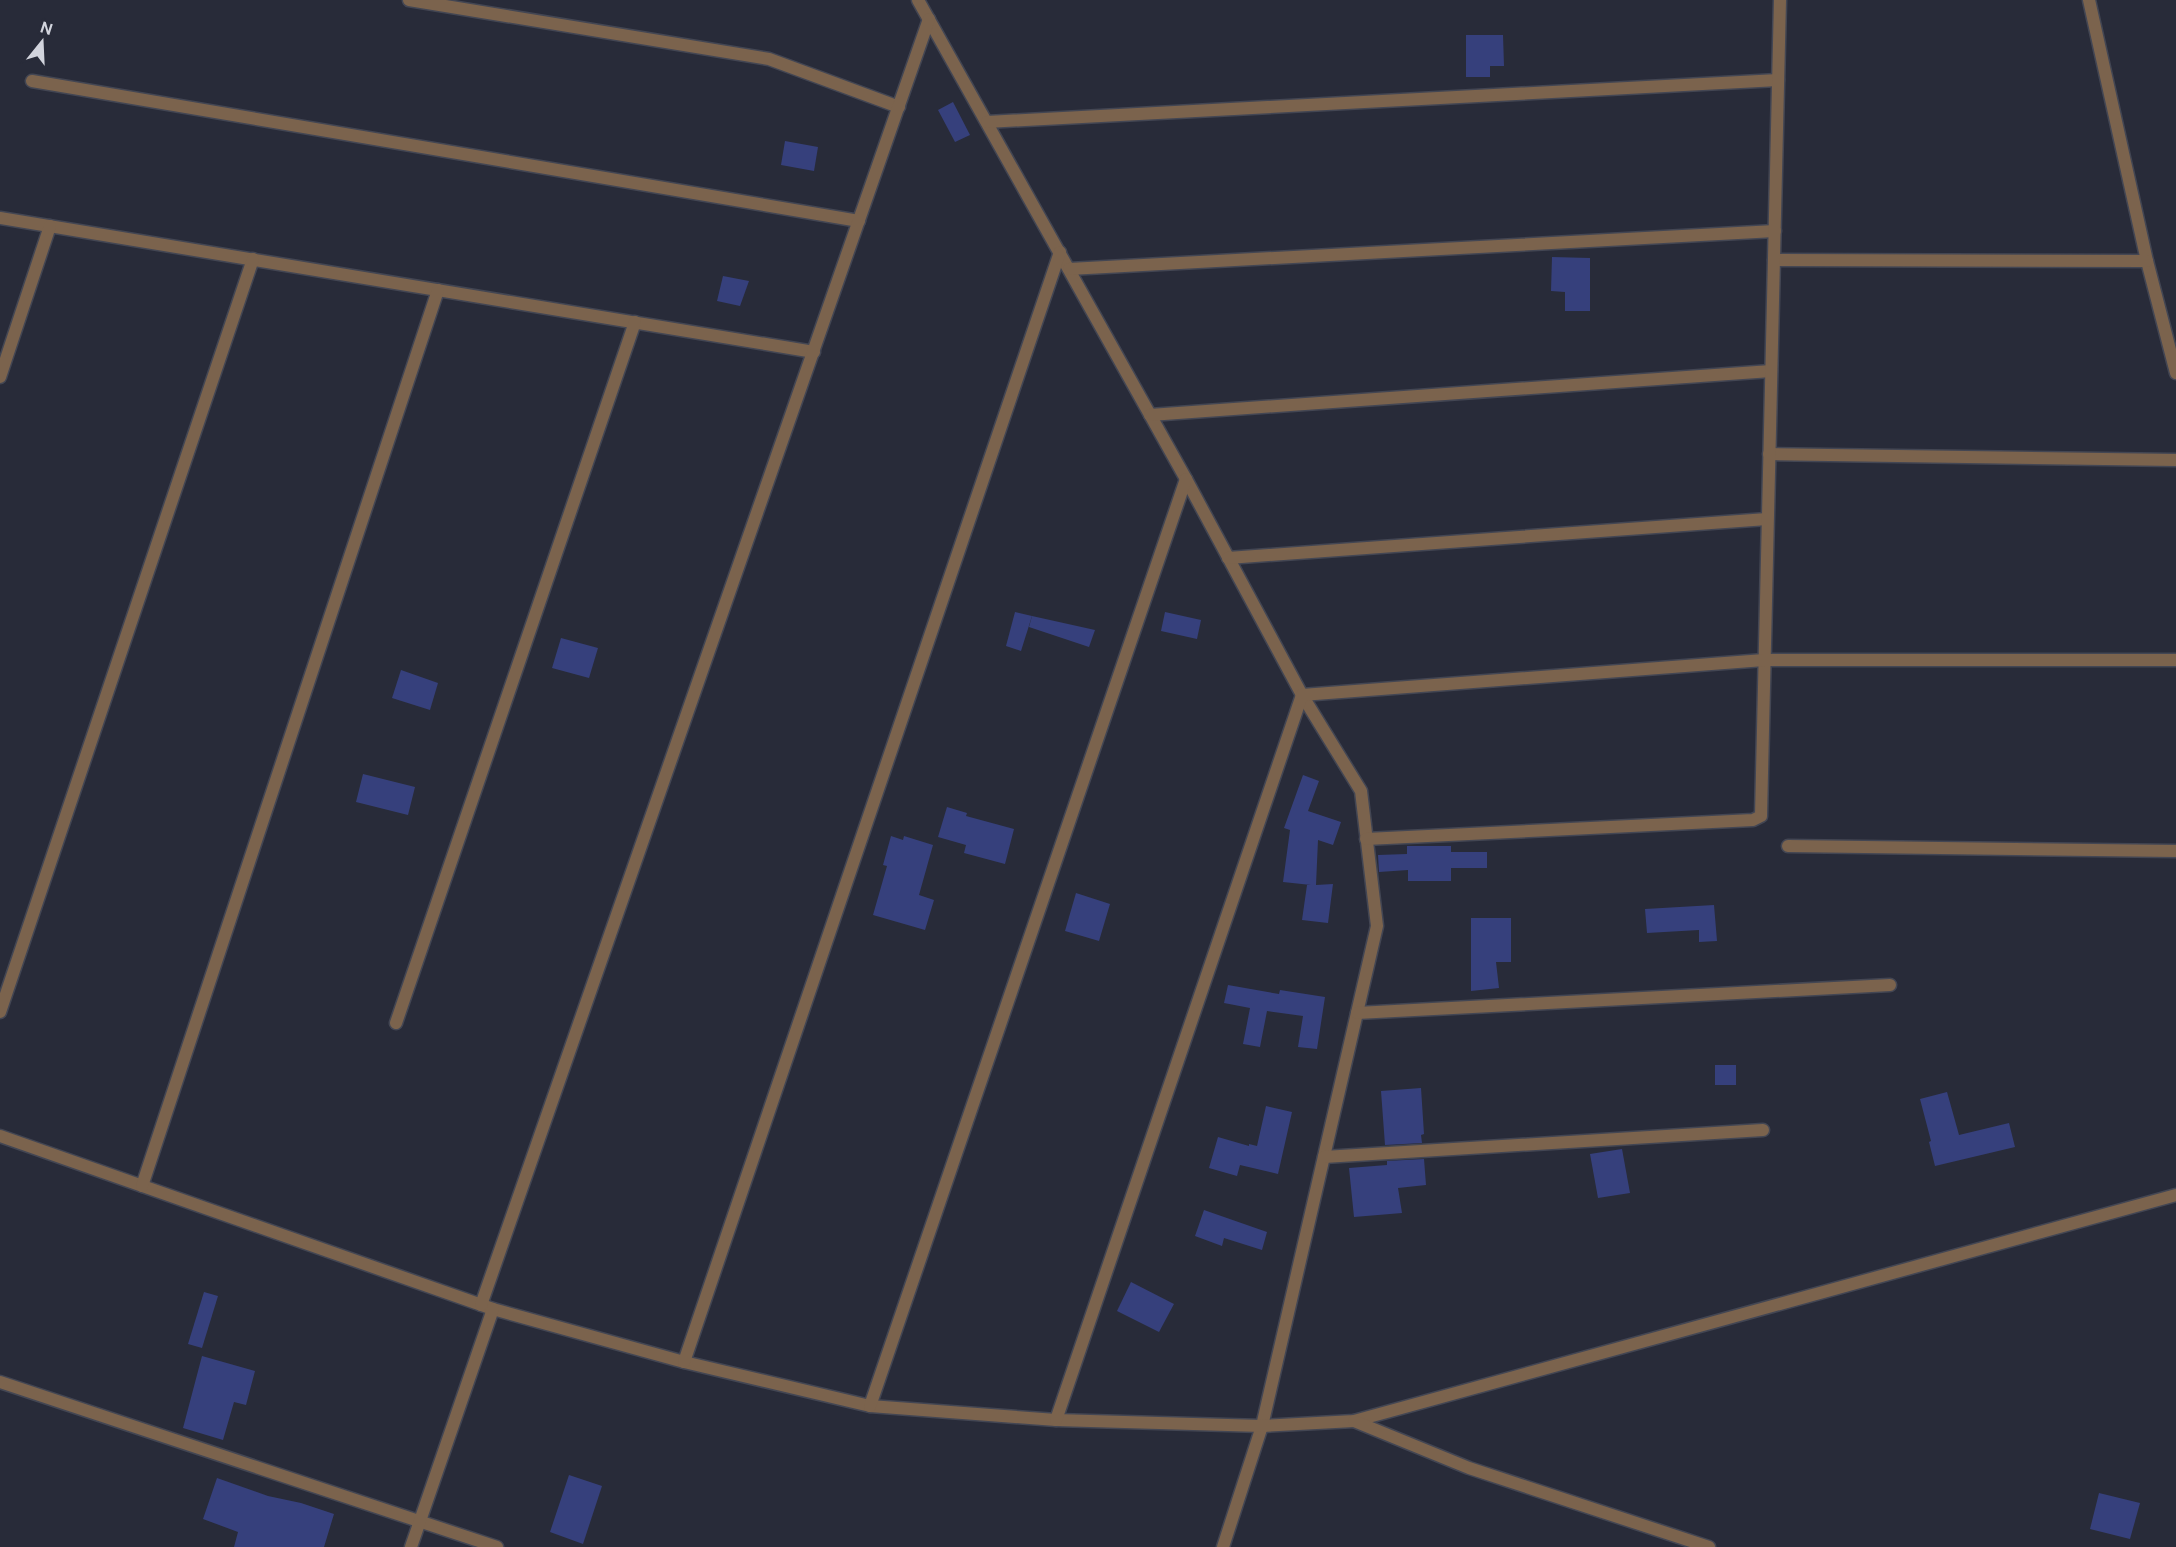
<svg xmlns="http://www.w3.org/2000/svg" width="2176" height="1547" viewBox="0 0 2176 1547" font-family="'DM Sans',sans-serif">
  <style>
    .building { fill: #36407c }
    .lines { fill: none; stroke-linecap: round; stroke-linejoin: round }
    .street-casing { stroke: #434653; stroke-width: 15 }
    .street { stroke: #7b634d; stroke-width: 12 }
  </style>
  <rect width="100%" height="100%" fill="#282b39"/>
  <g class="building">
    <path d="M1466,35H1503L1504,66H1490V77H1466Z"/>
    <path d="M953,102L970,135L955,142L938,110Z"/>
    <path d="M785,141L818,147L814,171L781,165Z"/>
    <path d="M1552,257L1590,258V311H1565V292L1551,291Z"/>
    <path d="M723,276L749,281L740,306L717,301Z"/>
    <path d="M1015,612L1032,616L1021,651L1006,646Z"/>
    <path d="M1165,612L1201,620L1197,639L1161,631Z"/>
    <path d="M1032,616L1095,630L1089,647L1029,627Z"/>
    <path d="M561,638L598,648L589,678L552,668Z"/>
    <path d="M401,670L438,683L430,710L392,698Z"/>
    <path d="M363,774L415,787L408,815L356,802Z"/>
    <path d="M1303,775L1319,781L1308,811L1341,822L1333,845L1318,840L1316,885L1333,884L1328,923L1302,920L1307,885H1311L1283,882L1290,830L1284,828Z"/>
    <path d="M947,807L967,813L966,816L1014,829L1005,864L964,853L966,845L938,837Z"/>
    <path d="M891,836L903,840L904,836L933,845L919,895L934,900L925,930L873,915L887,866L883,865Z"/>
    <path d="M1407,846H1451V852H1487V868H1451V881H1408V870L1379,872L1378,855L1407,854Z"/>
    <path d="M1076,893L1110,904L1099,941L1065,931Z"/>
    <path d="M1714,905L1717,941L1699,942V930L1647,933L1645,909Z"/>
    <path d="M1471,918H1511V962H1496L1499,988L1471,991Z"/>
    <path d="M1228,985L1279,994L1280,990L1325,997L1317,1049L1298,1047L1303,1016L1267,1011L1260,1047L1243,1044L1250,1008L1224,1003Z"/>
    <rect x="1715" y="1065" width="21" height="20"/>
    <path d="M1421,1088L1424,1134L1421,1135L1422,1143L1385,1145L1381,1091Z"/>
    <path d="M1947,1092L1959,1135L2009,1123L2015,1147L1935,1166L1929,1142L1931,1141L1920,1099Z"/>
    <path d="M1266,1106L1292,1112L1278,1174L1240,1165L1237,1176L1209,1168L1218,1137L1249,1146V1144L1257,1146Z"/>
    <path d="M1622,1149L1630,1193L1598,1198L1590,1154Z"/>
    <path d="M1424,1159L1426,1185L1398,1188L1402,1213L1354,1217L1349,1168L1387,1165V1161Z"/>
    <path d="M1204,1210L1267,1232L1262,1250L1224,1238L1222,1246L1195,1236Z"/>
    <path d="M1131,1282L1174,1304L1159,1332L1117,1311Z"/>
    <path d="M204,1292L218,1296L202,1348L188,1344Z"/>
    <path d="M202,1356L255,1371L246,1405L234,1402L223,1440L183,1428Z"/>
    <path d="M569,1475L602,1486L583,1544L550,1532Z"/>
    <path d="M217,1478L268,1496L301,1503L334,1514L324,1547H234L238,1532L203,1519Z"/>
    <path d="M2099,1493L2140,1503L2130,1539L2090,1529Z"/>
  </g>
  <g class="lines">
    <g class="street-casing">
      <g id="street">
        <path d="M409,0L769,59L899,107"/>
        <path d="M918,0L1186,479L1302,695L1361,791L1377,926L1262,1426L1223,1547"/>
        <path d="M2089,0L2147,261L2176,373"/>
        <path d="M32,81L859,221"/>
        <path d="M987,122L1778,80"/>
        <path d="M0,218L814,352"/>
        <path d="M1774,260L2147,261"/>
        <path d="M1069,269L1775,231"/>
        <path d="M0,377L50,226"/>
        <path d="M1150,415L1771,371"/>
        <path d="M1769,454L2176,460"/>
        <path d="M1228,558L1767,519"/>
        <path d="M1366,839L1753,820L1761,816L1780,0"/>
        <path d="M1788,846L2176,851"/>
        <path d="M0,1012L253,259"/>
        <path d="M1357,1013L1890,985"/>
        <path d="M396,1023L635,322"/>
        <path d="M0,1136L493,1309L684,1362L870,1406L1056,1420L1262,1426L1354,1421L2176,1195"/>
        <path d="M1324,1157L1763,1130"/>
        <path d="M142,1186L438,290"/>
        <path d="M481,1305L929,19"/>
        <path d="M684,1362L1060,252"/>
        <path d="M0,1382L497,1547"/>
        <path d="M870,1406L1186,479"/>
        <path d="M1056,1420L1302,695L1764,660H2176"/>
        <path d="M1354,1421L1469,1468L1709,1547"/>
        <path d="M411,1547L493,1309"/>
      </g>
    </g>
    <use href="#street" class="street"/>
  </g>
  <g transform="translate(42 42) rotate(18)" stroke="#282b39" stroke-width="4.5" paint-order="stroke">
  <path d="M0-4.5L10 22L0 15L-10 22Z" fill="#d2d4dd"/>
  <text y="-9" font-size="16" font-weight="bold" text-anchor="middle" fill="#d2d4dd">N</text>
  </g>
</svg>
